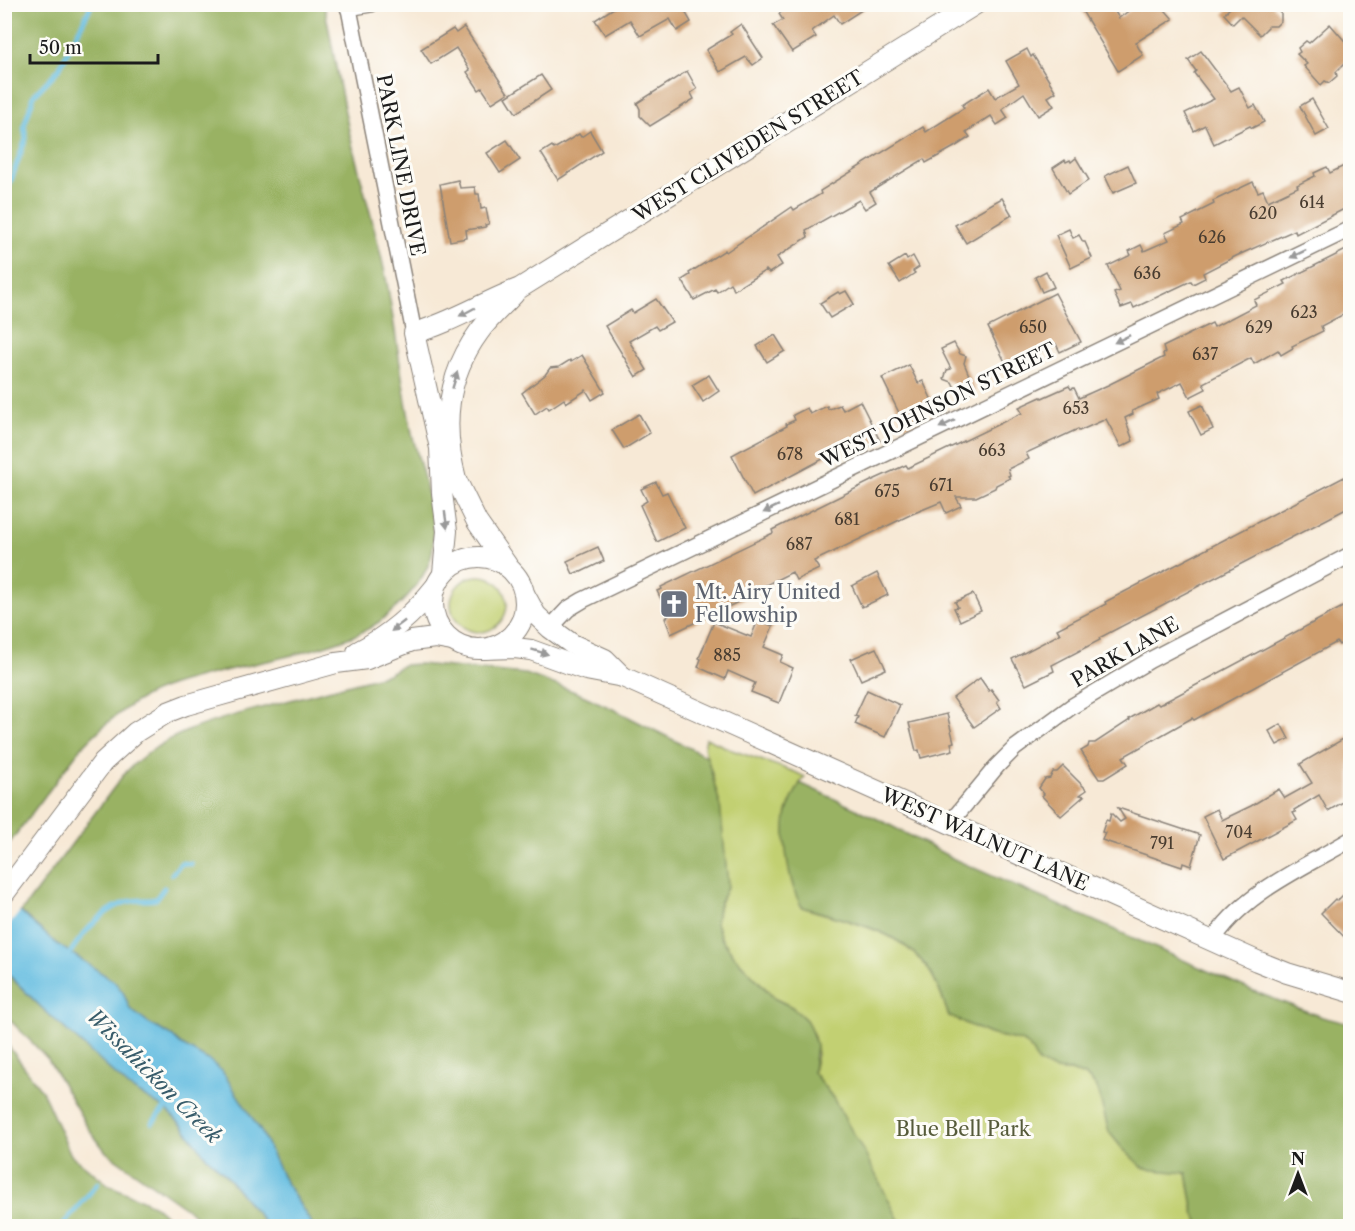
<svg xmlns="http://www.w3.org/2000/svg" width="1355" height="1231" viewBox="0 0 1355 1231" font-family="'Libre Caslon Text',serif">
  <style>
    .green { fill: #c2d072; stroke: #6f7647; stroke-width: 1.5 }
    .forest { fill: #99b264; stroke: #5a6740; stroke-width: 1.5 }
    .water { fill: #62bce0; stroke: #3f6c7e; stroke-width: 1.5 }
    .pier { fill: #f7e9d6 }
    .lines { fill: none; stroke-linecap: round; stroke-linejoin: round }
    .stream { stroke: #62bce0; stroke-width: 5 }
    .building { fill: #ce9d6d }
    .minor-casing { stroke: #8a8279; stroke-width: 18 }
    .tertiary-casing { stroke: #8a8279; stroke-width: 22 }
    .minor { stroke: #fff; stroke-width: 15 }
    .tertiary { stroke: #fff; stroke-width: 20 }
    .oneway { fill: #999 }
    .labels { text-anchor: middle; stroke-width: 6; stroke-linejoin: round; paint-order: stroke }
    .number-label { font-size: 16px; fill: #483c30 }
    .street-label { font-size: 20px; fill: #1c1c1c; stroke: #fdfcf7 }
    .worship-label { font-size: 20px; fill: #5b616d; stroke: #fdfcf7; text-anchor: start }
    .park-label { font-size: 20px; fill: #565b3a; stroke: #fdfcf7 }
    .water-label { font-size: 21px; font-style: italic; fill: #385c6a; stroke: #fdfcf7 }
  </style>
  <rect width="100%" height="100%" fill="#fdfcf7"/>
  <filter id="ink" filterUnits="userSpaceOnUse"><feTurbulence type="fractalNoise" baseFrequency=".0167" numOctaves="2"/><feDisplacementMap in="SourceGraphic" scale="12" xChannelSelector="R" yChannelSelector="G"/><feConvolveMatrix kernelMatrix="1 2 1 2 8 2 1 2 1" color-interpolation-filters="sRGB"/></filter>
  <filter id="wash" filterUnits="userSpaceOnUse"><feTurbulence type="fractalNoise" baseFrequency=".008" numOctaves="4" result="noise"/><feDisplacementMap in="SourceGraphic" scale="24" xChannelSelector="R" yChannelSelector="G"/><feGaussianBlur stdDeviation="1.35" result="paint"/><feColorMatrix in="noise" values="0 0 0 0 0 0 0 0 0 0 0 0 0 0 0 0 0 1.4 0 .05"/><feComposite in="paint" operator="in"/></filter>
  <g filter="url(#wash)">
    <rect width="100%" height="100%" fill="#f7e9d6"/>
    <g class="green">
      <circle cx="479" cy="604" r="28"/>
      <path d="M706,738L732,750L795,772L805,777L800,783L786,834L802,907C849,923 901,928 931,973C939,986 944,1003 949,1016L990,1034L1021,1041L1029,1046L1038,1062L1054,1070L1070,1071L1086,1076L1097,1087L1109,1132L1122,1148L1174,1171L1187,1173L1194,1212L1200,1226H902L833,1098L813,1072L817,1054L814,1036L806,1020L792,1007L776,999L735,957L721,938L716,923L718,907L728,885L713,777L704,748Z"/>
    </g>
    <g class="forest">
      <path d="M5,4L324,5C333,48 340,92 350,135C361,183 376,229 386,278C396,329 401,381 412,433C420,469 439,516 432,553C426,584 386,622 358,634C295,660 227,666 164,688C132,699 104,724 81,748L5,849Z"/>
      <path d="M419,664L526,674L578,693L615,710L707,757L720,804L728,885L718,907L716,923L721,938L735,957L775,999L792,1007L806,1020L810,1027L816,1045L813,1072L833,1098L865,1154L902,1226H313L283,1178L262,1133L210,1061L180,1044L172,1036L148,1023L130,1009L123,992L99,972L57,944L21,912L124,774C165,731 213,721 268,706C308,695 348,685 388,674L403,665Z"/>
      <path d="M800,783L882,821L956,860L1258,993L1322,1017L1350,1024V1226H1200L1194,1212L1187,1173L1153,1170L1142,1167L1122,1148L1109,1132L1097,1087L1086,1076L1070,1071L1054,1070L1038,1062L1029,1046L1021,1041L990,1034L949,1016C944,1003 939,986 931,973C901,928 850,922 802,907C789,886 780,833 788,809C791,800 796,791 800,783Z"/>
      <path d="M4,971L41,1007L130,1088L164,1108L183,1126L205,1155L225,1174L260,1217L266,1226H206L190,1211L106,1152L88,1128L48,1059L5,1015Z"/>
      <path d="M4,1040L42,1091L71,1155L109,1185L155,1206L177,1226H5Z"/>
    </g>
    <path class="water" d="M4,898L57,944L114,981L123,992L130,1009L148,1023L172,1036L180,1044L210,1061L222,1071L262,1133L283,1178L313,1226H266L260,1217L225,1174L205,1155L183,1126L164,1108L130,1088L41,1007L5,971Z"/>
    <path class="pier" d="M5,895L22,909L4,932Z"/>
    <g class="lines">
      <g class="stream">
        <path d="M9,186L26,138L24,126L34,95L59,69L92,4"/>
        <path d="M4,199L6,196"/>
        <path d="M172,874L181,863L191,864"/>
        <path d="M67,958C80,936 100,912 124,903C135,899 145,901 156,899L164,888"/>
        <path d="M152,1123L169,1104"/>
        <path d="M62,1226L98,1183"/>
      </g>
    </g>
    <g id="blocks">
      <g class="building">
        <path d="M620,4H693L684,10L691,22L677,31L670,19L640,36L630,20L605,35L595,20Z"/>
        <path d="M793,4H871L840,24L834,15L812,31L816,37L792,52L773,25L783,20L779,14Z"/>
        <path d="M1078,4H1110L1119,18L1138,4H1160L1173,19L1138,41L1136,42L1138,47L1143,55L1118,71Z"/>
        <path d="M1229,4H1271L1281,14V21L1276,26H1269L1260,35L1241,16L1233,24L1224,14L1231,7Z"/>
        <path d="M741,24L763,58L753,65L746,57L720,72L706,50L732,34L730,32Z"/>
        <path d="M1330,24L1350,47V58L1336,72L1337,76L1329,83L1325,81L1321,85L1304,66L1307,64L1297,54L1300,52L1298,48L1306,41L1309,43Z"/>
        <path d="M464,27L508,93L492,103L482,88L479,90L467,72L470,70L456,48L431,64L421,49L453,29L456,33Z"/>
        <path d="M1027,49L1031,57L1033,55L1056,92L1048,97L1054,106L1038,116L1024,93L1002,109L1008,118L997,125L991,116L966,132L970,137L956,146L926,163L924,159L870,192L876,202L865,209L859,200L806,230L808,237L777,257L782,265L769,273L766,270L734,290L730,283L717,292L715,289L694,300L682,280L690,275L689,273L725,250L726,252L792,207L794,210L821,194L820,191L923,127L926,132L964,108L962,105L989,88L995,98L1019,84L1006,61Z"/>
        <path d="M1201,51L1231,91L1239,87L1250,108L1255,105L1264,122L1252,128L1250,126L1214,144L1205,125L1194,131L1185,113L1214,99L1194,73L1196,71L1188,60Z"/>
        <path d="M687,71L697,89L691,93L694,99L650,126L640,116V109L637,103Z"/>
        <path d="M541,75L551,90L516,113L506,97Z"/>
        <path d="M1312,99L1329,129L1316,136L1300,106Z"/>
        <path d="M590,131L602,151L558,180L541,153L552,146L554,149L579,134L581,137Z"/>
        <path d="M507,140L520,160L500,173L487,153Z"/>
        <path d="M1076,158L1089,180L1068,194L1053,168L1065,160L1066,162L1070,160L1071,162Z"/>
        <path d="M1350,163V206L1296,234L1295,230L1236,256L1203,273L1205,278L1193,284L1191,281L1134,308L1132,304L1121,308L1114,293L1120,291L1108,266L1131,255L1129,251L1141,245L1144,251L1169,240L1165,233L1184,224L1182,220L1214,204L1213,201L1253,182L1258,192L1263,190L1268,201L1298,187L1297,185L1315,176L1314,173L1327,167L1330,173Z"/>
        <path d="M1128,165L1136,183L1113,193L1105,176Z"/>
        <path d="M458,180L460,188L475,187L476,194H479L481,209L486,208L489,224L485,225L486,227L466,230L467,238L450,241L440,184Z"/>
        <path d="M1002,198L1012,215L966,243L955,225Z"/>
        <path d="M1069,229L1073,238L1079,235L1083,242H1085L1092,258L1071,268L1056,235Z"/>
        <path d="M1350,248V311L1321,326L1323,331L1292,346L1293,348L1281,355L1278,350L1254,364L1251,358L1203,383L1206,389L1190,397L1182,382L1157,394L1159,399L1132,411L1133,414L1125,418L1133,441L1121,447L1106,419L1079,431L1078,429L1026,453L1029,459L1008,469L1010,475L1008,476L1010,478L996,485L995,488L976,497H956L961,506L946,513L941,502L912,514L814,561L819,569L796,580L792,572L756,590L757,593L671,634L665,618L669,616L657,591L662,589L661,587L773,533L772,530L873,480L906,465L908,468L1022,413L1019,407L1041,397L1042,398L1069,386L1071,389L1074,388L1079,398L1108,385L1164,357L1163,354L1165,353L1163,347L1212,323L1214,327L1256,305L1254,300L1286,284L1284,281Z"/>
        <path d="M905,256L907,260L913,256L919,267L913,271L915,273L900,283L889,266Z"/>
        <path d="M1046,271L1054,287L1042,292L1035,277Z"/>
        <path d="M846,291L854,304L830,318L820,303L838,292L840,294Z"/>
        <path d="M1055,293L1081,342L1060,352L1056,344L1008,368L988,327Z"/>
        <path d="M656,299L672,322L658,330L655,326L629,341L647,370L636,377L605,326L631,310L633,313Z"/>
        <path d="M775,335L785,351L767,362L757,346Z"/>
        <path d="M954,343L960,354L966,356L964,363L975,390L960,398L952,382L944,379L947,370L951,369L941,349Z"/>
        <path d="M582,355L605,392L592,400L586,390L566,403L564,399L549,409L547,406L535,414L522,393L545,375L550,368L559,367L570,360L571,362Z"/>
        <path d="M909,365L918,383L923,381L934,405L915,414L919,421L906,427L882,378Z"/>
        <path d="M709,375L719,391L703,402L692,385Z"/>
        <path d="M860,401L880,441L867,447L864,441L836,452L753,496L732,455L787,426L786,424L795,420L793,415L807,408L810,414L827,406L828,409L832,408L840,405L843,410Z"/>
        <path d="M1202,405L1213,429L1201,435L1189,411Z"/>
        <path d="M639,414L650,433L624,449L612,430Z"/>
        <path d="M1350,474V507L1099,638L1100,640L1052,665L1054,671L1026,685L1012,659L1060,634L1057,629L1106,604L1105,602Z"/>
        <path d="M656,482L662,494L667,492L685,528L657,542L640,505L647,501L641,489Z"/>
        <path d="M598,547L604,561L581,572L580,571L573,574L567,561Z"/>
        <path d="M877,573L888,595L862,607L852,586Z"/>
        <path d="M973,594L981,611L960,621L954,608L958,607L955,602Z"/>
        <path d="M1350,603V638L1339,645L1337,642L1194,720L1192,718L1123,757L1128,764L1104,779H1099L1081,751L1088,747L1089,743H1095L1130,720L1129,719L1157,703L1159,705Z"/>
        <path d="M758,620L773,626L764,647L783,655L780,662L793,668L779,703L751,692L755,683L728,671L725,679L698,667L701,659L699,658L714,622L751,637Z"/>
        <path d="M876,648L886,669L861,680L851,659Z"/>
        <path d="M980,678L989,691L991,689L999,700L997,702L1001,708L974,727L953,698Z"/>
        <path d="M867,690L900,705L885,737L855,724L858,717L855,716Z"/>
        <path d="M947,714L954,742L951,743L953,750L921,758L919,750L916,751L909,723Z"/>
        <path d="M1281,724L1289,739L1277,745L1269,731Z"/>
        <path d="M1350,735V798L1328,811L1319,795L1294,810L1296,812L1293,813L1297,820L1224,859L1203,816L1217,809L1222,820L1251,806L1279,789L1285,798L1312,783L1300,764Z"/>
        <path d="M1063,766L1087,790L1080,795L1084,796L1061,816L1042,796L1044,794L1039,788L1045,779L1050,778L1053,772H1057Z"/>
        <path d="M1118,808L1200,835L1191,866L1183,863L1182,867L1102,840L1105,833L1102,832L1106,820L1109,821L1111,813L1120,822L1125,819Z"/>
        <path d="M1350,888V943L1321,913L1335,899L1337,901Z"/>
      </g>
    </g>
  </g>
  <g filter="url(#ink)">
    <use href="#blocks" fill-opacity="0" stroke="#8a8279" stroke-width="1.5"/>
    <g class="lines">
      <g class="minor-casing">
        <g id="minor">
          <path d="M348,4L414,333"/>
          <path d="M348,8L371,4"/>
          <path d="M550,628L568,609L583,600L1350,229"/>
          <path d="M950,823L997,766L1015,748L1071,707L1150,660L1350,555"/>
          <path d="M1212,942C1241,894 1303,868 1350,840"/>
        </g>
      </g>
      <g class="tertiary-casing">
        <g id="tertiary">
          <path d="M451,469L477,522L507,565"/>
          <path d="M456,479C442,426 446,377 479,332C489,318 502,307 514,294"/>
          <circle cx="479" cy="603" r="46"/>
          <path d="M443,573L447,531L442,493L440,448L414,333C451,323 483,302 520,288L976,4"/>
          <path d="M525,595L536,615L550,628L572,644L605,659L623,677"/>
          <path d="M482,649L515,648L531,650L586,670L623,677L1257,961L1287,973L1350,992"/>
          <path d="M357,652C388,636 413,615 435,587"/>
          <path d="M4,894L103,762L136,732L168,712L186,705L336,663L367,659L412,641L435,638L452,641"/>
        </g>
      </g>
      <use href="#minor" class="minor"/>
      <use href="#tertiary" class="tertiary"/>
    </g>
    <defs><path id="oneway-solid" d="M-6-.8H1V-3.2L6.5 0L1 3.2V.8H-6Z" transform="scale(1.5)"/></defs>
    <g class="oneway">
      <use href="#oneway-solid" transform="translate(1298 254) rotate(154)"/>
      <use href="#oneway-solid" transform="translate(467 312) rotate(152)"/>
      <use href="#oneway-solid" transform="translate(1122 339) rotate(154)"/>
      <use href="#oneway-solid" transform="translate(455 380) rotate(-73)"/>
      <use href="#oneway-solid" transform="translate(947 424) rotate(154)"/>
      <use href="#oneway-solid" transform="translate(771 509) rotate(154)"/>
      <use href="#oneway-solid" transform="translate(446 520) rotate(82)"/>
      <use href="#oneway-solid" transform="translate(398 626) rotate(142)"/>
      <use href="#oneway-solid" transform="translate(540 652) rotate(17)"/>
    </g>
  </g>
  <defs>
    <g id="church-square" transform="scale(1.5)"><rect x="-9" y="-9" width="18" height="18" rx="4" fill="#6b7280" stroke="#fdfcf7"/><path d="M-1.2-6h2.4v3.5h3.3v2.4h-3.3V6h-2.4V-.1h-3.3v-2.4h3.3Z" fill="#fff"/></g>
  </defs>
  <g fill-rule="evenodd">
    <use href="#church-square" x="674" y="604"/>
  </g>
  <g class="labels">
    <g class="number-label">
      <text x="1312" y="208">614</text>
      <text x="1263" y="219">620</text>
      <text x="1212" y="243">626</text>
      <text x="1147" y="279">636</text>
      <text x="1304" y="318">623</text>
      <text x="1033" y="333">650</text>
      <text x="1259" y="333">629</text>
      <text x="1205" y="360">637</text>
      <text x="1076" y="414">653</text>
      <text x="992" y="456">663</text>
      <text x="790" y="460">678</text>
      <text x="941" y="491">671</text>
      <text x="887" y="497">675</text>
      <text x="847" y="525">681</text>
      <text x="799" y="550">687</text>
      <text x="727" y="661">885</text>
      <text x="1239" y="838">704</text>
      <text x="1162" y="849">791</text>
    </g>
    <g class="street-label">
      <text transform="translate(748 146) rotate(-32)" y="7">WEST CLIVEDEN STREET</text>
      <text transform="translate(401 165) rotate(79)" y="7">PARK LINE DRIVE</text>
      <text transform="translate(938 405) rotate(-26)" y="7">WEST JOHNSON STREET</text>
      <text transform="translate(1125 652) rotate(-30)" y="7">PARK LANE</text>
      <text transform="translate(985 839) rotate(24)" y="7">WEST WALNUT LANE</text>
    </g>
    <g class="worship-label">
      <text x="695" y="599">Mt. Airy United<tspan x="695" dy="23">Fellowship</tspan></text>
    </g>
    <g class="park-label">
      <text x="963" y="1136">Blue Bell Park</text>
    </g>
    <g class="water-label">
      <text transform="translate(154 1076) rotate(45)" y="7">Wissahickon Creek</text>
    </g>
  </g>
  <rect width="1355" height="1231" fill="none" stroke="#fdfcf7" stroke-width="24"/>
  <g transform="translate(1298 1174)" stroke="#fdfcf7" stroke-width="4.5" paint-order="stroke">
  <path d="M0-4.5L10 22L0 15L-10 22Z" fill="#1c1c1c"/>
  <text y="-9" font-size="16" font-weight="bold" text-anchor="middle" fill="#1c1c1c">N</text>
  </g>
  <path d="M30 54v9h128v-9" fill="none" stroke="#1c1c1c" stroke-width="3"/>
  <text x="39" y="54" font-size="18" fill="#1c1c1c" stroke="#fdfcf7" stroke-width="4.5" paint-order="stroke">50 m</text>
</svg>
